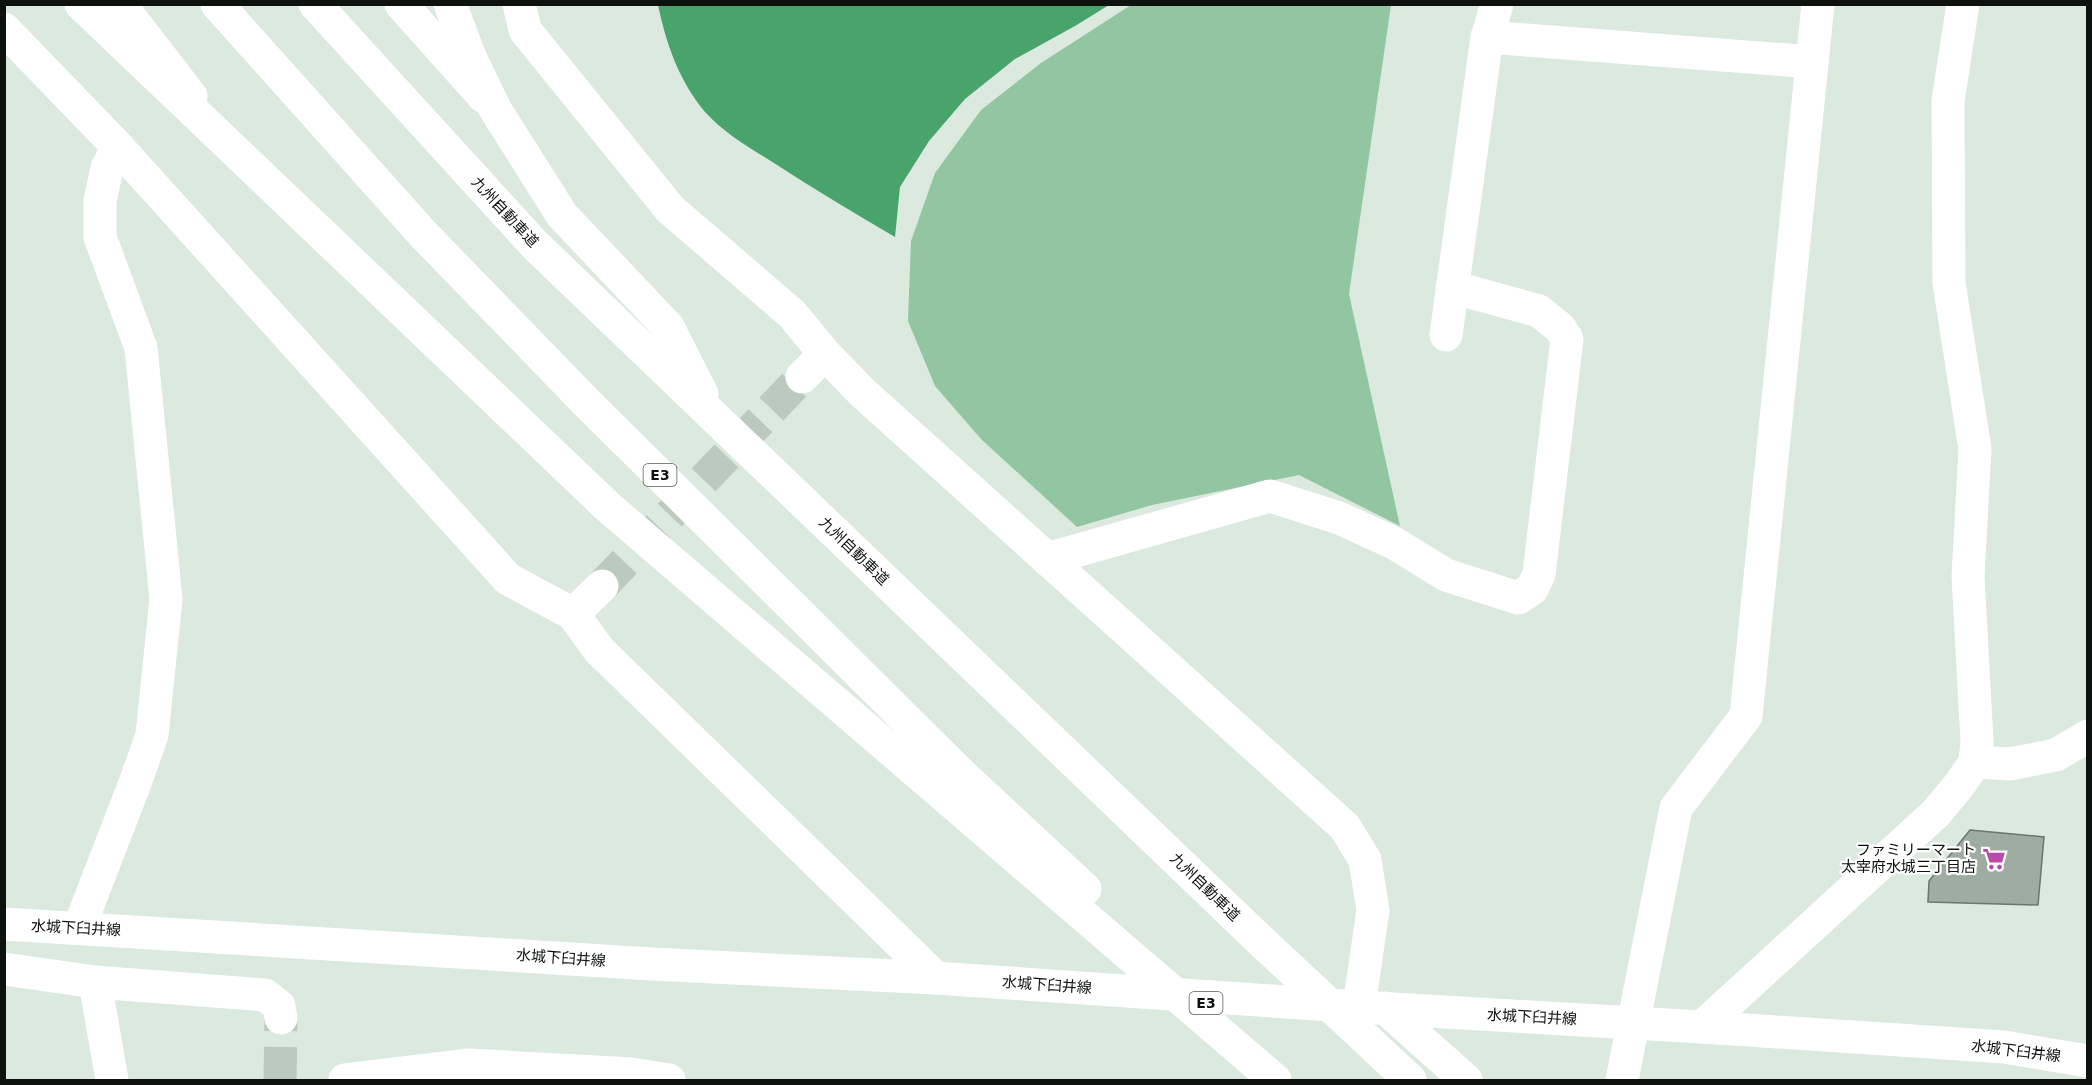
<svg xmlns="http://www.w3.org/2000/svg" width="2092" height="1085" viewBox="0 0 2092 1085" font-family="'DejaVu Sans','Noto Sans JP',sans-serif">
  <style>
    .green { fill: #92c6a2 }
    .water { fill: #48a46b }
    .building { fill: #9faca2; stroke: #6b776e; stroke-width: 1.5 }
    .lines { fill: none; stroke-linecap: round; stroke-linejoin: round }
    .minor-tunnel { stroke: #bcc9bf; stroke-width: 33; stroke-dasharray: 33 16; stroke-linecap: butt }
    .minor { stroke: #fff; stroke-width: 33 }
    .major { stroke: #fff; stroke-width: 33 }
    .highway { stroke: #fff; stroke-width: 33 }
    .labels { text-anchor: middle; stroke-width: 4.5; stroke-linejoin: round; paint-order: stroke }
    .shield { fill: #fff; stroke: #565956; stroke-width: 1.5 }
    .shield-label { font-size: 14px; font-weight: bold; fill: #0d120e }
    .street-label { font-size: 15px; fill: #0d120e; stroke: #fff }
    .poi-label { font-size: 15px; fill: #0d120e; stroke: #fff; text-anchor: end }
  </style>
  <rect width="100%" height="100%" fill="#dbe9de"/>
  <path class="green" d="M1131,5H1391L1349,294L1400,526L1299,475L1152,505L1077,527L981,439L935,386L908,321L911,241L935,173L981,110L1041,63Z"/>
  <path class="water" d="M658,5V4L1109,5L1075,26L1015,59L965,99L929,141L900,187L895,237C854,213 814,189 774,163C750,148 725,134 705,112C679,81 666,43 658,5Z"/>
  <path class="building" d="M1970,830L2044,837L2038,905L1928,902L1929,881Z"/>
  <g class="lines">
    <g class="minor-tunnel">
      <path d="M602,586L802,377"/>
      <path d="M280,1080L281,1018"/>
    </g>
    <g class="minor">
      <path d="M120,4L191,96"/>
      <path d="M401,4L484,97"/>
      <path d="M519,4L525,30L670,209L792,314L825,354L863,393L1345,827L1365,860L1373,910L1359,1007"/>
      <path d="M4,29L118,147L508,579L573,614L599,650L936,978"/>
      <path d="M1487,37L1812,62"/>
      <path d="M1446,335L1487,37L1497,4"/>
      <path d="M802,377L825,354"/>
      <path d="M1047,559L1270,496L1339,518L1394,543L1446,575L1518,598L1532,589L1539,574L1567,339L1560,328L1539,311L1452,287"/>
      <path d="M573,614L602,586"/>
      <path d="M1975,762L2010,764L2056,755L2088,736"/>
      <path d="M79,928L135,783L152,735L166,599L141,348L100,237V201L107,168L118,147"/>
      <path d="M4,969L95,982"/>
      <path d="M1385,1008L1466,1080"/>
      <path d="M1702,1027L1936,813L1960,784L1975,762L1977,741L1968,576L1975,449L1949,283L1948,101L1963,4"/>
      <path d="M112,1080L95,982L265,995L279,1006L281,1018"/>
      <path d="M1622,1080L1676,808L1746,716L1818,4"/>
    </g>
    <path class="major" d="M4,924L652,964L936,978L1359,1007L1702,1027L2004,1047L2088,1061"/>
    <g class="highway">
      <path d="M81,4L607,506L1275,1080"/>
      <path d="M217,4L423,234L586,402L961,774L1085,889"/>
      <path d="M315,4L535,245L1261,941L1410,1080"/>
      <path d="M450,4L470,57L495,109L562,215L668,327L702,394"/>
      <path d="M345,1080L469,1065L632,1074L669,1080"/>
    </g>
  </g>
  <defs>
    <g id="supermarket-bare" transform="scale(1.8)"><path d="M-6-5.5h2.5l.6 2H6L4.5 2H-2.5L-4.4-4H-6ZM-1.5 3.2a1.3 1.3 0 1 0 .1 0ZM3 3.2a1.3 1.3 0 1 0 .1 0Z" fill="#b94ba9" stroke="#fff" stroke-width="2.5" paint-order="stroke"/></g>
  </defs>
  <g fill-rule="evenodd">
    <use href="#supermarket-bare" x="1994" y="859"/>
  </g>
  <g class="labels">
    <g class="shield">
      <rect x="643.5" y="464" width="33" height="22" rx="4.5"/>
      <rect x="1189.5" y="992" width="33" height="22" rx="4.5"/>
    </g>
    <g class="shield-label">
      <text x="660" y="480">E3</text>
      <text x="1206" y="1008">E3</text>
    </g>
    <g class="street-label">
      <text transform="translate(505 212) rotate(47)" y="5">九州自動車道</text>
      <text transform="translate(854 551) rotate(44)" y="5">九州自動車道</text>
      <text transform="translate(1205 887) rotate(44)" y="5">九州自動車道</text>
      <text transform="translate(76 928) rotate(3)" y="5">水城下臼井線</text>
      <text transform="translate(561 958) rotate(4)" y="5">水城下臼井線</text>
      <text transform="translate(1047 985) rotate(4)" y="5">水城下臼井線</text>
      <text transform="translate(1532 1017) rotate(3)" y="5">水城下臼井線</text>
      <text transform="translate(2016 1051) rotate(7)" y="5">水城下臼井線</text>
    </g>
    <g class="poi-label">
      <text x="1976" y="855">ファミリーマート<tspan x="1976" dy="17">太宰府水城三丁目店</tspan></text>
    </g>
  </g>
  <rect width="2092" height="1085" fill="none" stroke="#0d120e" stroke-width="12"/>
</svg>
